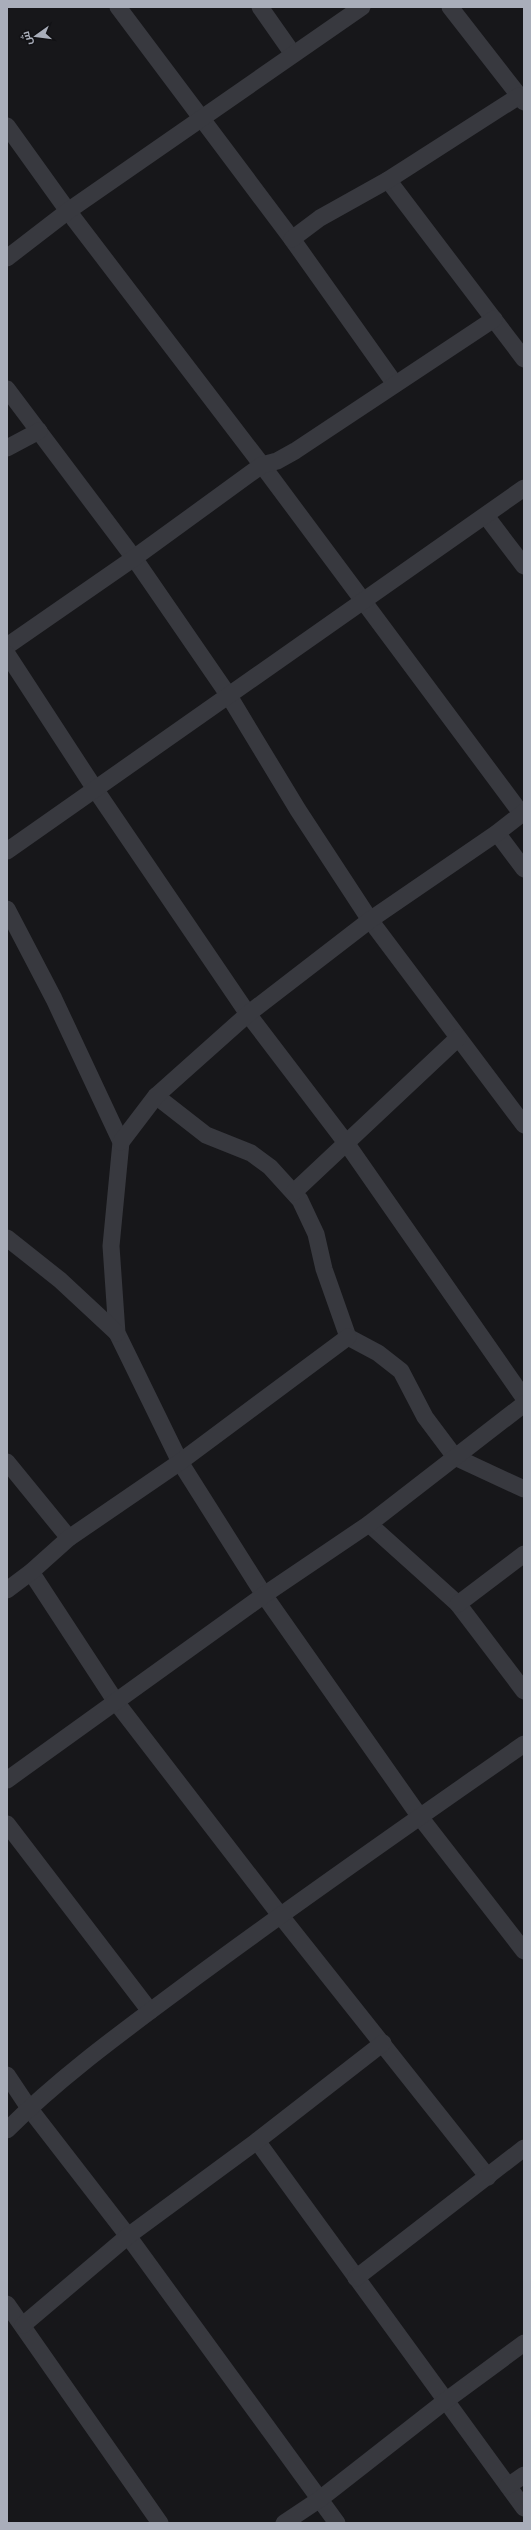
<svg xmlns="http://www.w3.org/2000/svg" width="531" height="2530" viewBox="0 0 531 2530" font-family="'PT Sans',Cairo,sans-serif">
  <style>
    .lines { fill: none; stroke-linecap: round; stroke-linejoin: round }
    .minor { stroke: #38393f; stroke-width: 17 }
  </style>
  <rect width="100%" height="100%" fill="#17171a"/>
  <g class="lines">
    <g class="minor">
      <path d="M118,7L292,239L395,384"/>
      <path d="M260,7L293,54"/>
      <path d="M450,7L524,102"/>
      <path d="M7,126L68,211L262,465L521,813"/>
      <path d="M388,180L524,359"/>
      <path d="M292,239L320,218L388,180L519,96"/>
      <path d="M7,258L68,211L362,7"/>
      <path d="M7,389L134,558L229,696L298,810L370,920L524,1125"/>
      <path d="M7,448L39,431"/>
      <path d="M486,516L524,566"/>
      <path d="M7,646L134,558L262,465L277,461L295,451L494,319"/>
      <path d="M7,654L95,789L248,1014L347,1144L524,1398"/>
      <path d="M497,833L524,869"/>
      <path d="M7,851L524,488"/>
      <path d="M7,909L54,999L121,1142L111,1246L117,1333L180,1462L264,1595L420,1817L524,1951"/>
      <path d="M156,1096L206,1135L251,1153L270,1167L300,1200L316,1234L324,1269L348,1337L378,1353L401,1371L425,1417L455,1457L524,1489"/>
      <path d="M121,1142L156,1096L248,1014L370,920L497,833L524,812"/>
      <path d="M294,1192L458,1038"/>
      <path d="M7,1238L60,1280L117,1333"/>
      <path d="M7,1462L69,1538"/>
      <path d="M369,1524L458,1604L524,1691"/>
      <path d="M31,1572L116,1702L280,1915L488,2177"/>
      <path d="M7,1590L31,1572L69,1538L180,1462L348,1337"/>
      <path d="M458,1604L524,1554"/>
      <path d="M7,1780L264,1595L369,1524L524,1404"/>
      <path d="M7,1824L150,2011"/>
      <path d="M7,2075L29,2108L128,2236L337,2523"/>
      <path d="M7,2130C64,2073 132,2025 196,1977C304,1897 414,1821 524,1744"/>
      <path d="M257,2141L524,2508"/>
      <path d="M356,2278L524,2148"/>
      <path d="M7,2304L160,2523"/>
      <path d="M23,2325L128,2236L257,2141L383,2043"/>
      <path d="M508,2486L524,2475"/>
      <path d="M284,2523L320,2499L444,2402L524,2343"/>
    </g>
  </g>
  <rect width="531" height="2530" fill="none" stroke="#a9aeba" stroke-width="16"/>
  <g transform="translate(36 36) rotate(256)" stroke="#121215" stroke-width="3" paint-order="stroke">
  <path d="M0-3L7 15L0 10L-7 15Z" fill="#a9aeba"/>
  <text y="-6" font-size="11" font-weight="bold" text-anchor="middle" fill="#a9aeba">ش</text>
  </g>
</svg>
